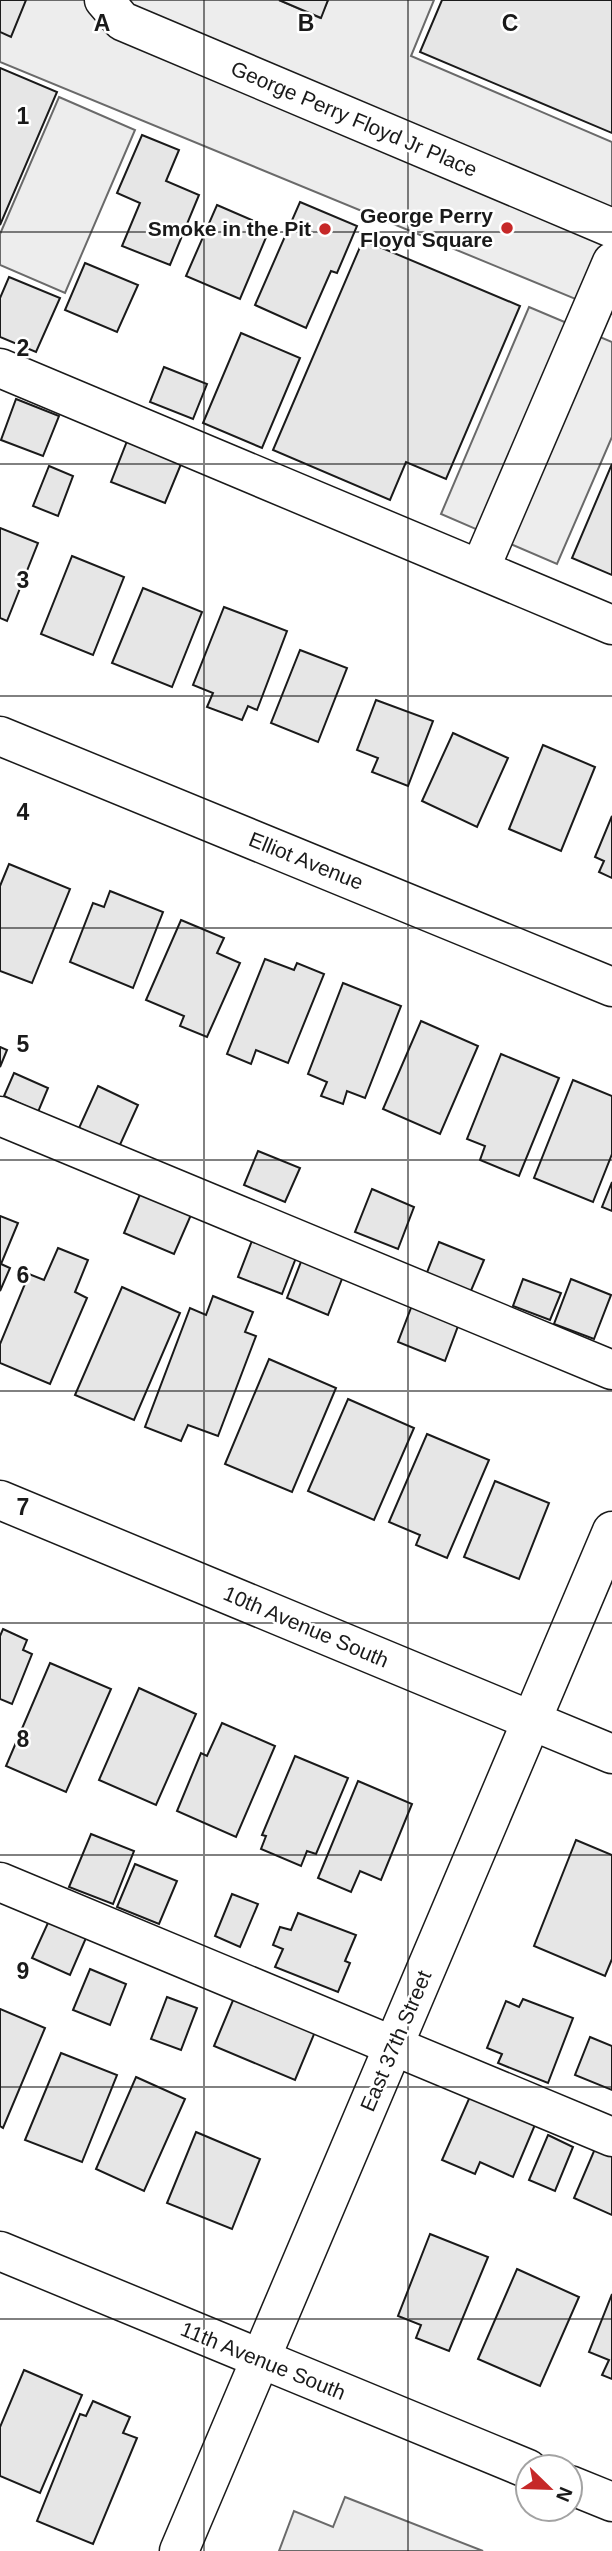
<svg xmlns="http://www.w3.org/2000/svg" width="612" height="2551" viewBox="0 0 612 2551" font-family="Helvetica,sans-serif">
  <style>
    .parking { fill: #ededed; stroke: #6a6a6a; stroke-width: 2 }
    .building { fill: #e6e6e6; stroke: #1a1a1a; stroke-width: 2 }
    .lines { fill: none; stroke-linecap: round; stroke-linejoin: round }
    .minor-casing { stroke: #1a1a1a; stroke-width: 41 }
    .minor { stroke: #fff; stroke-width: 38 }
    .grid { fill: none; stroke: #1a1a1a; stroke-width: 2; stroke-opacity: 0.55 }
    .poi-dot { fill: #c62828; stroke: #fff; stroke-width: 2.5 }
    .labels { text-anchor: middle; stroke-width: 5; stroke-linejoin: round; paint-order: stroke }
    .street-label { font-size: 21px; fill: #1a1a1a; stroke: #fff }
    .poi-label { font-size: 21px; font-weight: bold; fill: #1a1a1a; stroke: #fff; text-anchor: end }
    .grid-label { font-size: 23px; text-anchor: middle; font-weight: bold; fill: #1a1a1a; stroke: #fff; stroke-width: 5; stroke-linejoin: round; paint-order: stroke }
  </style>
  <rect width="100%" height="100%" fill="#fff"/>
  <g class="parking">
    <path d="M0,0H279L320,18L328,0H434L411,56L612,142V314L0,62Z"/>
    <path d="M59,97L135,130L65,293L0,265V234Z"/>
    <path d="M529,307L612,342V437L557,564L441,514Z"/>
    <path d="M345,2497L483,2551H279L294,2511L333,2527Z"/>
  </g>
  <g class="building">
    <path d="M0,0H26L11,37L0,32Z"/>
    <path d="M279,0H328L321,18Z"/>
    <path d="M442,0H612V133L420,52Z"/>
    <path d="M0,68L57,92L0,225Z"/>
    <path d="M142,135L179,150L166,181L199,195L170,265L122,246L140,203L117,193Z"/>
    <path d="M300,202L357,226L337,273L331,271L306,328L255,305Z"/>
    <path d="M217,205L270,228L240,299L186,276Z"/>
    <path d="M363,240L520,306L446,479L406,462L390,500L273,450Z"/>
    <path d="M85,263L138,285L117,332L65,310Z"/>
    <path d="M9,277L60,298L36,352L0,337V298Z"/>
    <path d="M241,333L300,358L262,448L203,423Z"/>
    <path d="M164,367L207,384L193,419L150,402Z"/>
    <path d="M16,399L59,416L43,456L1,440Z"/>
    <path d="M131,431L186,452L165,503L111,482Z"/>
    <path d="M612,464V575L572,558Z"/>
    <path d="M49,466L73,476L58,516L33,506Z"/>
    <path d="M0,528L38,543L7,621L0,618Z"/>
    <path d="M72,556L124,577L93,655L41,634Z"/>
    <path d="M143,588L202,612L172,687L112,663Z"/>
    <path d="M224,607L287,631L257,710L248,706L242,720L207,707L213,693L193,685Z"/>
    <path d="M300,650L347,668L318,742L271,723Z"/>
    <path d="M376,700L433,721L408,786L372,772L378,758L357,750Z"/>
    <path d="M453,733L508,758L477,827L422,801Z"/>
    <path d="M543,745L595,767L561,851L509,829Z"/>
    <path d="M612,816V878L599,872L604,861L595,857Z"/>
    <path d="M9,864L70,889L32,983L0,971V886Z"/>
    <path d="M110,891L163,912L133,988L70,962L93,903L104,907Z"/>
    <path d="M181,920L224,938L217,953L240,963L207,1037L180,1026L184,1016L146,1000Z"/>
    <path d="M265,959L294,970L297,963L324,974L288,1063L256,1050L251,1064L227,1054Z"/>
    <path d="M343,983L401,1006L365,1098L347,1091L343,1104L321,1096L327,1082L308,1074Z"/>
    <path d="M421,1021L478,1046L440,1134L383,1109Z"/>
    <path d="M0,1047L7,1050L0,1067Z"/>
    <path d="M501,1054L559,1078L519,1176L480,1160L485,1146L467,1139Z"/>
    <path d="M14,1073L48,1088L38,1112L4,1096Z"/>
    <path d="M573,1080L612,1096V1154L593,1202L534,1178Z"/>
    <path d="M98,1086L138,1105L119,1147L79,1128Z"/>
    <path d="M258,1151L300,1168L285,1202L244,1185Z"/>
    <path d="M612,1182V1211L602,1207Z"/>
    <path d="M143,1187L194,1208L174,1254L124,1233Z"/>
    <path d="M372,1189L414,1207L398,1249L355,1232Z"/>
    <path d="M0,1216L18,1223L1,1264L10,1268L0,1291Z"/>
    <path d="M255,1233L299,1250L282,1294L238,1277Z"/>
    <path d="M439,1242L484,1260L470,1293L426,1275Z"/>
    <path d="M58,1248L88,1260L75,1292L87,1298L50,1384L0,1363V1344L29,1274L44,1280Z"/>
    <path d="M304,1254L345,1271L328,1315L287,1298Z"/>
    <path d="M523,1279L561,1293L550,1320L513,1306Z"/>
    <path d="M571,1279L611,1295L594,1339L554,1324Z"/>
    <path d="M122,1287L180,1313L134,1420L75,1395Z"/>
    <path d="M213,1296L253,1312L245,1332L256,1336L218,1436L188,1425L181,1441L145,1427L190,1308L206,1315Z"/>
    <path d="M414,1300L461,1318L445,1361L398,1342Z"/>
    <path d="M269,1359L336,1388L292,1492L225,1464Z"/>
    <path d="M348,1399L414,1428L374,1520L308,1491Z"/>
    <path d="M427,1434L489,1460L447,1558L416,1545L420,1535L389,1522Z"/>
    <path d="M495,1481L549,1503L519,1579L464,1557Z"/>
    <path d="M3,1629L27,1640L23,1650L32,1654L12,1704L0,1699V1636Z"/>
    <path d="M50,1663L111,1689L66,1792L6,1766Z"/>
    <path d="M139,1688L196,1714L156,1805L99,1780Z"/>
    <path d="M222,1723L275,1746L236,1837L177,1811L201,1753L207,1756Z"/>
    <path d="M295,1756L348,1778L316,1854L307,1851L301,1866L261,1849L266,1836L262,1835Z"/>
    <path d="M358,1781L412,1804L381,1880L360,1871L351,1892L318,1878Z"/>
    <path d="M91,1834L134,1851L113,1904L69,1887Z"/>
    <path d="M576,1840L612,1855V1959L605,1976L534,1946Z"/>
    <path d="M135,1864L177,1881L159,1924L117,1907Z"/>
    <path d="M232,1894L258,1904L240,1947L215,1936Z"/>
    <path d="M298,1913L356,1935L345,1961L350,1963L338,1992L275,1967L283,1949L273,1945L280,1927L291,1930Z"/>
    <path d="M52,1914L89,1931L70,1975L32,1958Z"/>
    <path d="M90,1969L126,1984L110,2025L73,2010Z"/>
    <path d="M236,1993L317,2027L295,2080L214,2046Z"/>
    <path d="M167,1997L197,2008L181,2050L151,2039Z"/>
    <path d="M523,1999L573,2018L548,2083L498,2063L502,2054L487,2048L506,2001L519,2007Z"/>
    <path d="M0,2009L45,2028L3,2128L0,2126Z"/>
    <path d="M590,2037L612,2046V2090L575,2075Z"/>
    <path d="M61,2053L117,2075L82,2162L25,2140Z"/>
    <path d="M136,2077L185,2099L144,2191L96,2169Z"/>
    <path d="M472,2092L537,2120L513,2177L480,2162L475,2174L442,2160Z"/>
    <path d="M196,2132L260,2159L232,2229L167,2203Z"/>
    <path d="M548,2135L573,2147L555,2191L529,2180Z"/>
    <path d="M597,2144L612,2151V2215L574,2198Z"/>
    <path d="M430,2234L488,2257L449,2351L416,2338L421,2325L398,2316Z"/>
    <path d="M517,2269L579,2297L540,2386L478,2359Z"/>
    <path d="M612,2294V2379L602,2375L609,2360L589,2352Z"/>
    <path d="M24,2370L82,2395L40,2493L0,2476V2427Z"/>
    <path d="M93,2401L130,2417L123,2433L137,2438L93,2544L37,2521L80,2414L86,2416Z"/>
  </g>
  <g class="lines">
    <g class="minor-casing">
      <g id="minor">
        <path d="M104,0L122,21L612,228"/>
        <path d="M0,368L612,625"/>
        <path d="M480,569L612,262"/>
        <path d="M0,736L612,987"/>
        <path d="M0,1116L612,1370"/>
        <path d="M0,1500L612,1754"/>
        <path d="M0,1882L612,2137"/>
        <path d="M0,2251L528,2469"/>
        <path d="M570,2485L612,2502"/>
        <path d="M179,2551L612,1531"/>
      </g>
    </g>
    <use href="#minor" class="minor"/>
  </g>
  <path class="grid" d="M204,0V2551M408,0V2551M0,232H612M0,464H612M0,696H612M0,928H612M0,1160H612M0,1391H612M0,1623H612M0,1855H612M0,2087H612M0,2319H612"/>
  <g class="poi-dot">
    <circle cx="507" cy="228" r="7"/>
    <circle cx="325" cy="229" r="7"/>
  </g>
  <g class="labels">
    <g class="street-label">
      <text transform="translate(354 119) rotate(23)" y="7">George Perry Floyd Jr Place</text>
      <text transform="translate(306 861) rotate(22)" y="7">Elliot Avenue</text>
      <text transform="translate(306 1627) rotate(23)" y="7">10th Avenue South</text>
      <text transform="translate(396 2041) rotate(-67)" y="7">East 37th Street</text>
      <text transform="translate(263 2361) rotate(22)" y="7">11th Avenue South</text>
    </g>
    <g class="poi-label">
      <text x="493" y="223">George Perry<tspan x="493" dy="24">Floyd Square</tspan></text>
      <text x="311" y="236">Smoke in the Pit</text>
    </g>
  </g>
  <g class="grid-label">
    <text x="102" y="31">A</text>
    <text x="306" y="31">B</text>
    <text x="510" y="31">C</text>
    <text x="23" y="124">1</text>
    <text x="23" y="356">2</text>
    <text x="23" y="588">3</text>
    <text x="23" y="820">4</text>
    <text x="23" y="1052">5</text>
    <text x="23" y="1283">6</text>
    <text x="23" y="1515">7</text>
    <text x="23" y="1747">8</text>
    <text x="23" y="1979">9</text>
  </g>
  <g transform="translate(549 2488) rotate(113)"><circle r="33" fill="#ffffff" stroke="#a3a3a3" stroke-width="2"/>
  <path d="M0-5L12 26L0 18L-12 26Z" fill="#c62828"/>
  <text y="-10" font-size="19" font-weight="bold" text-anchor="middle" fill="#1a1a1a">N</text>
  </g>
</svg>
